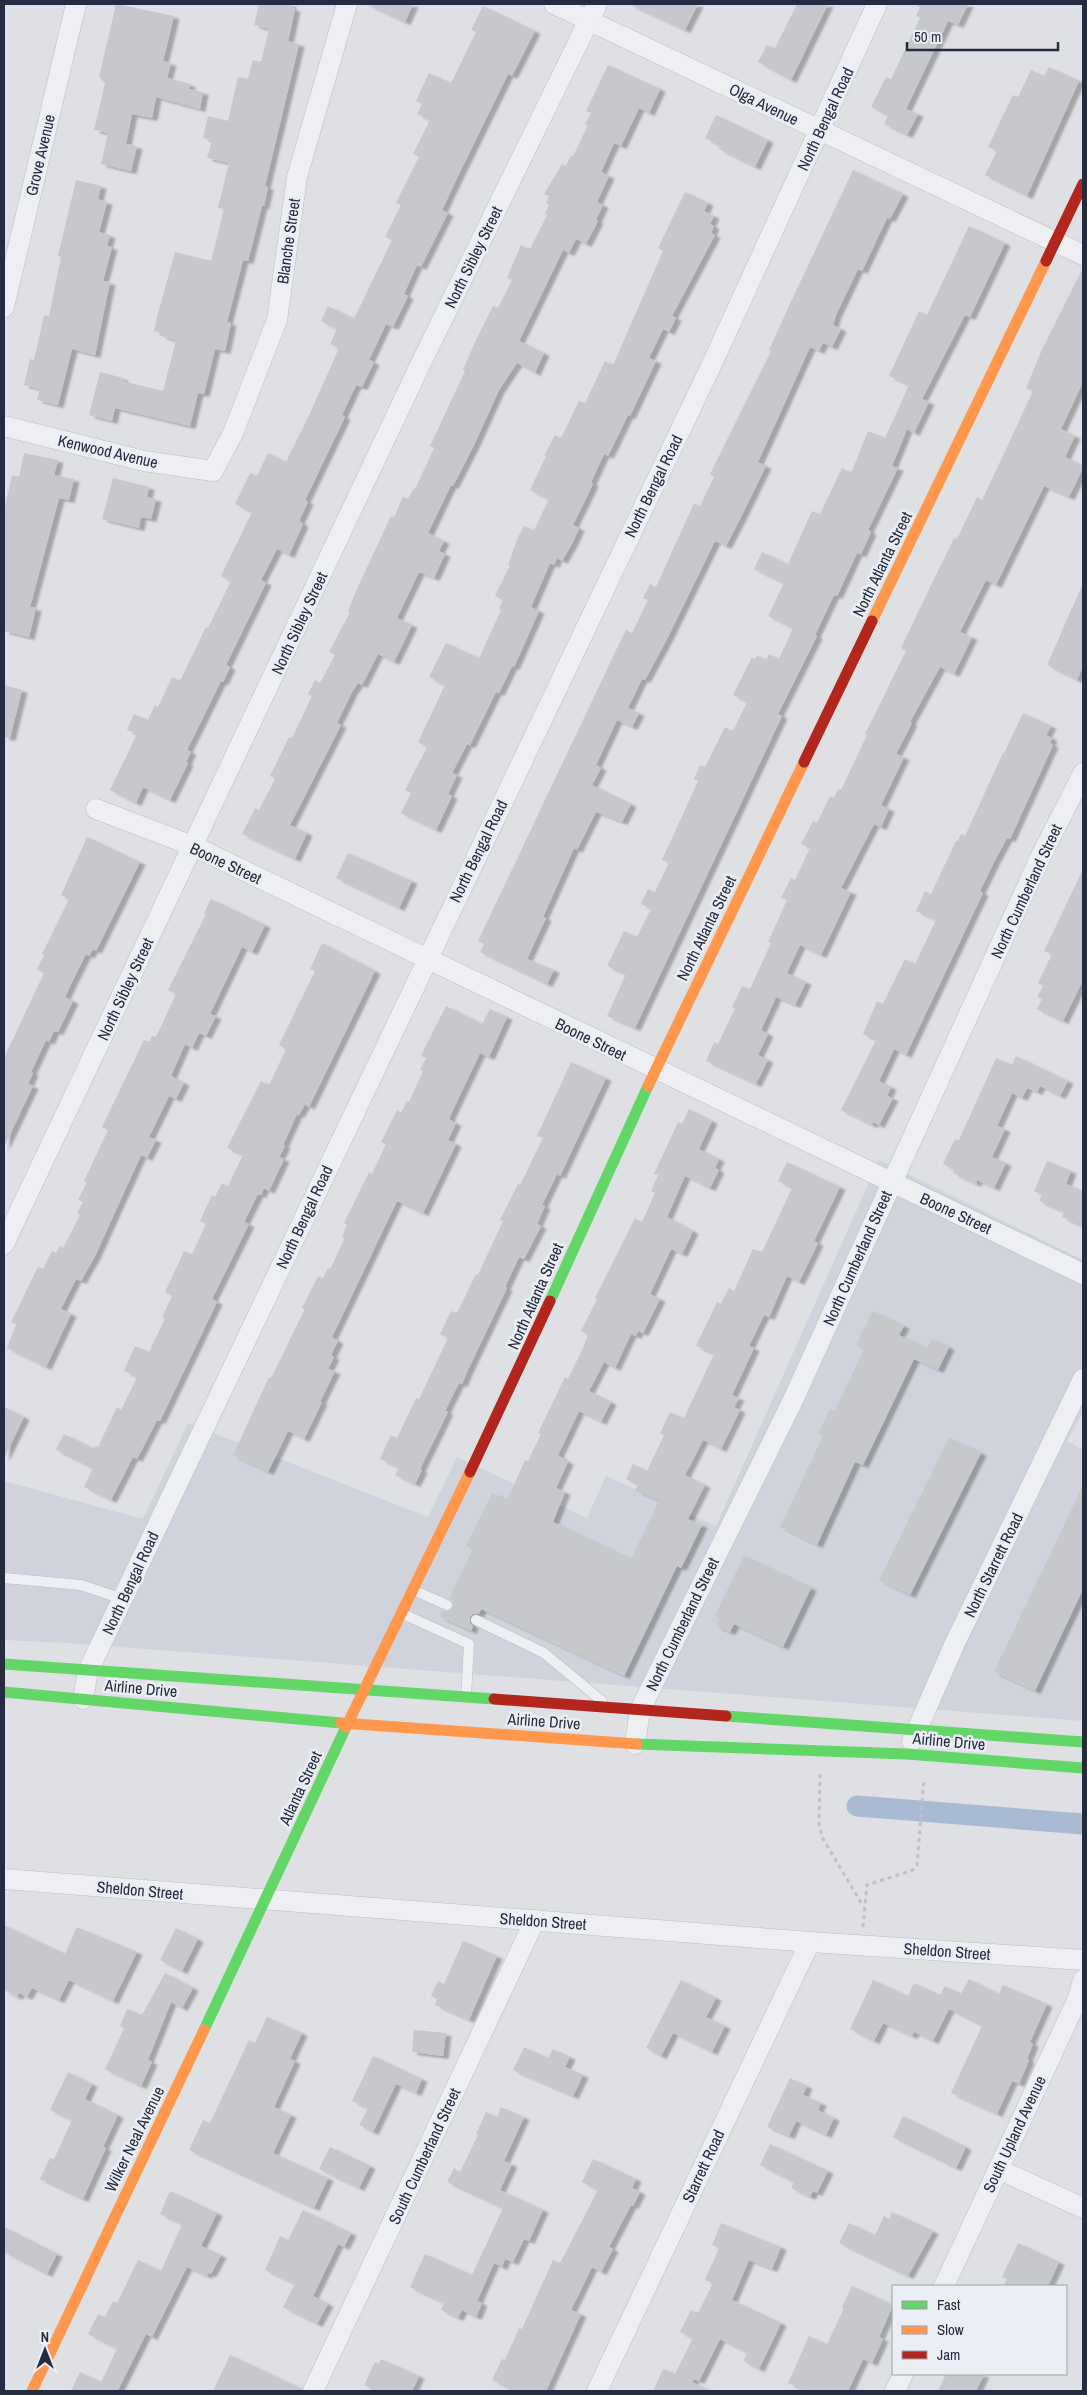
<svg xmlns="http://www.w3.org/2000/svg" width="1087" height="2395" viewBox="0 0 1087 2395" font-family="'Archivo Narrow',sans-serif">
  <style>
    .built { fill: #d0d3db }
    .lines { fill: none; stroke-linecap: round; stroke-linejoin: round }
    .canal { stroke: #aabad2; stroke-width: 21 }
    .building { fill: #c7c8cc; filter: url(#shadow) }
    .lane-casing { stroke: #bdbec2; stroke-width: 11 }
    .street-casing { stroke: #bdbec2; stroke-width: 21 }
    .path { stroke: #c0c1c7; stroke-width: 3; stroke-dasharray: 4 4; stroke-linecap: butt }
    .lane { stroke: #eeeff2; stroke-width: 10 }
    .street { stroke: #eeeff2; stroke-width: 20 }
    .fast { stroke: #63d668; stroke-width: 11 }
    .slow { stroke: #ff974d; stroke-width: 11 }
    .jam { stroke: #b3261e; stroke-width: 11 }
    .labels { text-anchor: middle; stroke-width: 5; stroke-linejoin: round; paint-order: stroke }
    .street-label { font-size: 16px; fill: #252c3f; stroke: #ebeff5 }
  </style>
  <defs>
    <filter id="shadow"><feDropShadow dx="5.5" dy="3" stdDeviation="1" flood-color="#0004"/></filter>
  </defs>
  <rect width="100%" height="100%" fill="#dfe0e4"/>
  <path class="built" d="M879,1160L1083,1260V1412L1067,1441L1083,1450V1721L68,1643L4,1640V1481L143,1519L188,1423L428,1517L457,1457L587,1518L606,1476L716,1526Z"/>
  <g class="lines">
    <path class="canal" d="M857,1806L1083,1824"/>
  </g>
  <g class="building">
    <path d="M116,4L174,16L163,61L171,63L167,78L190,84L189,89L203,92L200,109L156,97L152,118L132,114L126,144L137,146L131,171L101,164L108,133L94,130L105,83L99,77Z"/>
    <path d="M259,4H291L290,7L295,9L288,41L299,44L265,186L268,187L264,206H262L248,261L243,260L227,322L231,323L225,351L215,349L204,394L198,393L190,426L115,408L112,421L89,415L100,372L123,378L122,381L163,391L176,340L161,336L162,333L154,331L158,313L175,252L211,261L224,209L218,208L229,163L207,158L212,140L203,138L208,116L228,121L238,77L248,79L253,60L261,62L269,29L254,25Z"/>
    <path d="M366,4H413L405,22Z"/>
    <path d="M629,4H698L685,30Z"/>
    <path d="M797,4H828L791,80L758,62L767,45L775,48Z"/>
    <path d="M914,4H968L958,25L948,21L906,109L918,114L907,135L884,124L888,115L871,107L886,77L891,79L920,18L916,16L920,7Z"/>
    <path d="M483,6L535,31L512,76L508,74L458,176L442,210L448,213L421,267L417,265L404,294L408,296L393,327L386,324L369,360L374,362L362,387L356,385L342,415L345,417L305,500L308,502L299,521L303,524L289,555L277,549L261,580L266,583L226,665L230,667L223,682L221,681L187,750L191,752L186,762L188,763L170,800L143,787L136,803L110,790L137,734L127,730L134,714L148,720L155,705L158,707L172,677L180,681L206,627L208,628L231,581L221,576L252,512L235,504L250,473L257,476L268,453L286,462L306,422L339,348L330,344L337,329L321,321L328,306L354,319L392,240L385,237L401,205L396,203L419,157L413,154L430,120L417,114L422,104L416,101L429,73L451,83L476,32L471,30Z"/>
    <path d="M608,65L660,89L649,113L639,108L621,146L614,143L601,172L609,176L597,202L603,205L596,220L598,221L586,244L576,239L569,253L563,250L519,341L544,353L535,373L517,363L499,390L474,445L453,486L451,485L428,533L444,541L439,551L445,554L434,578L419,572L397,618L412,625L394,662L378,654L362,685L358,683L352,692L337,723L341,725L290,825L307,833L295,859L242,834L255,808L259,810L275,779L270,776L289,737L292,738L312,696L308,694L315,680L320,683L335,655L329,652L350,612L348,611L356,591L391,516L394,517L403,497L408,499L414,488L415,489L434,448L430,446L465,371L463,370L474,344L493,306L498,308L512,280L507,278L521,245L530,249L547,215L545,214L549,205L546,203L549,196L544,194L562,164L566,166L571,155L573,156L588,125L585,124L591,113L586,111Z"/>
    <path d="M1049,67L1079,81L1027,196L985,175L997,151L988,147L1013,95L1018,97L1031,70L1044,76Z"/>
    <path d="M716,115L768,140L755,167L719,149L720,146L705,138Z"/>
    <path d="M853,170L903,194L890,219L887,218L862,271L858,269L836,315L833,325L841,329L832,347L823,343L819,351L810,347L758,462L766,466L740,519L726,546L715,541L667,639L645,680L642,679L628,708L639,713L632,727L617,720L596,765L601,768L592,785L631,804L622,822L596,812L577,850L574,848L543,917L546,918L527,959L554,970L547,984L480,952L484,944L478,941L620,642L626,630L632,633L648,600L643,598L650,584L656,587L694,503L700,506L714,477L710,474L771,351L769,350L788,308Z"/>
    <path d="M76,180L101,186L98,199L107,202L99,232L110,235L107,246L112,247L103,281L110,282L95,355L72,349L58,405L37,400L40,389L24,385L30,359L34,360L44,315L49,316L61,257L58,256Z"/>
    <path d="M685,192L708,203L704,211L714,216L710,224L714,226L711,233L715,235L672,316L676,318L669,332L663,329L649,358L656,361L630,416L628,415L608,456L604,454L591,482L593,484L573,525L579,528L573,542L562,561L557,558L554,565L550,563L531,607L539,611L514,667L512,666L499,693L496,692L470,745L467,744L452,773L457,775L448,794L452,796L436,830L401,813L411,793L405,790L427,747L418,742L445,685L429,677L446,643L479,658L501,610L499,608L503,600L495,596L510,566L508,565L518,537L524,526L534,530L549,499L530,490L546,456H544L555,435L561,438L579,401L585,403L605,361L613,365L663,251L658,248Z"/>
    <path d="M969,226L1005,243L970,317L965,315L922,399L929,402L914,433L907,429L892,466L898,468L868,530L871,532L861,554L857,553L837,596L834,595L815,635L817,636L778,714L782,716L635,1028L607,1016L626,974L607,966L624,931L637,937L651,909L641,904L648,889L655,892L669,863L662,860L698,781L694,779L700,765L705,767L725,727L733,731L747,702L733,695L752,657L755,659L757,655L766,660L769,654L779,659L793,628L768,616L784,583L754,569L762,552L788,564L812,511L820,514L842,468L851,473L868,431L885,438L909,385L889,376L919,311L927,315Z"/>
    <path d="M1083,268V382L1061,429L1075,436L1065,457L1083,466V468L1069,497L1044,486L996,585L986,580L960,632L972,637L954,674L940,667L910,722L912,723L896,754L904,757L881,805L889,809L881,827L874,824L841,888L851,892L821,955L800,945L787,973L806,982L795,1005L776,997L761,1030L768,1034L758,1055L768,1060L756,1084L706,1061L714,1042L718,1044L735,1008L732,1007L742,986L750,989L771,943L768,942L787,900L781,898L791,878L795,880L810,848L801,844L813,821L817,823L830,796L834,798L838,789L841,790L867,735L865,734L906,651L901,648L921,606L954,538L957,539L977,497L982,500L1014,432L1033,391L1026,388L1041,352Z"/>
    <path d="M24,453L58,460L54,475L74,479L69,500L59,498L30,607L36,608L29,637L4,631V511L12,475L19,477Z"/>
    <path d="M113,478L149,487L147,497L156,499L151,519L141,517L139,528L102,519Z"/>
    <path d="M1083,583V666L1077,680L1047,665Z"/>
    <path d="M4,685L22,690L10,738L4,737Z"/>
    <path d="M1023,713L1051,726L1046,735L1052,738L1050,743L1053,745L1010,839L1007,838L994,862L980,891L983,893L906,1055L894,1049L879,1081L891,1087L887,1096L893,1098L879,1125L873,1122L872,1125L841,1110L876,1040L863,1034L877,1001L883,1004L905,959L915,964L936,920L916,911L925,891L931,894L956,841H958L961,834L965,836L1003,753H1004Z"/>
    <path d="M87,837L140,862L96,951L93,949L89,956L86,954L72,982L65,997L73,1001L58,1032L54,1031L49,1042L46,1040L31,1072L33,1073L28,1084L33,1086L4,1147V1058L44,973L37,969L44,955L42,954L69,899L61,895Z"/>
    <path d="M348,853L412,881L399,908L336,878Z"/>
    <path d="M1083,869V980L1063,1021L1037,1009L1042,999L1037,997L1043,986L1038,983L1052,954L1044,951Z"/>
    <path d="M211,899L265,925L252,952L242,947L210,1014L216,1016L206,1036L199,1033L192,1048L185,1044L171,1076L184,1083L176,1099L169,1096L149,1137L156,1140L147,1158L141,1155L95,1256L81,1281L76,1279L61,1309L71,1314L46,1367L7,1348L16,1324L11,1322L38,1267L43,1269L52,1251L56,1253L60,1246L63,1248L80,1215L77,1213L83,1202L78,1200L87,1182L84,1181L108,1130L102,1127L144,1040L149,1042L152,1036L156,1037L176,994L168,990L206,914L204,913Z"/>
    <path d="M322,943L375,971L309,1107L305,1104L299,1115L297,1114L283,1145L285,1146L279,1157L284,1159L269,1191L264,1188L261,1195L258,1194L244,1222L249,1224L212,1299L217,1302L160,1421L157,1420L137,1459L133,1457L111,1500L84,1487L93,1468L56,1450L64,1434L94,1449L96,1446L98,1447L117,1407L121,1410L137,1377L124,1371L135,1346L149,1352L165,1319L162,1317L172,1296L165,1292L184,1251L192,1254L206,1224L200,1221L212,1195L215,1197L222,1183L228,1186L243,1155L227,1148L261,1081L269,1085L286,1049L279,1045L315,971L310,969Z"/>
    <path d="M446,1006L482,1024L490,1009L507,1017L489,1057L480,1053L450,1116V1120L456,1123L448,1140L456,1144L423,1213L397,1201L332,1337L338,1341L331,1355L334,1357L328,1369L335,1371L320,1402H322L304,1439L288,1431L268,1472L233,1455L269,1377L271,1378L305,1309L302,1308L318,1276L323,1278L328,1268L330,1269L345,1238L342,1237L347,1225L344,1223L369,1172L372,1174L386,1144L381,1142L397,1110L401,1113L407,1101L409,1102L423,1071L420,1070L426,1058L421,1056Z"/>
    <path d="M1016,1056L1068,1081L1060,1096L1040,1086L1037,1092L1027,1088L1022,1098L1012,1093L997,1126L1005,1129L992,1157L1006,1163L994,1188L977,1180L976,1184L953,1173L954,1170L943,1164L955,1139L959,1140L996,1058L1012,1065Z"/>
    <path d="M571,1062L606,1078L560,1176L557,1174L542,1205L545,1206L537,1224L541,1226L524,1259L519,1257L505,1287L507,1288L467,1372L462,1384L459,1383L445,1411L448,1412L420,1469L422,1470L415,1484L395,1475L399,1468L380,1459L391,1435L397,1438L416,1398L419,1399L448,1338L440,1334L451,1311L457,1313L476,1274L478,1275L503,1221L500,1220L518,1184L520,1185L543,1138L537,1136Z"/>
    <path d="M689,1109L712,1121L699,1149L719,1159L715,1168L719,1170L710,1188L685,1176L667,1217L693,1231L682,1254L671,1249L650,1294L660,1299L643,1333L638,1331L636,1336L631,1334L615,1368L604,1362L589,1391L611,1402L601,1422L579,1411L558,1455L568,1462L556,1488L565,1492L553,1522L631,1559L659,1501L635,1490L638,1485L626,1479L633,1464L647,1471L664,1435L660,1433L670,1412L684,1418L714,1354L696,1346L717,1302L721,1304L729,1288L734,1291L753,1249L762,1252L792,1188L778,1181L787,1162L840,1187L814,1241L818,1243L799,1282L787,1276L769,1317L764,1315L749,1346L754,1348L732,1395L739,1398L734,1407L740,1410L721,1449L703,1440L685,1475L705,1485L688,1519L702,1525L681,1568L677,1566L624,1676L481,1609L479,1614H473L470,1617V1623L473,1626L471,1631L440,1617L443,1611L448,1612L453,1607V1601L449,1599L473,1549L466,1546L492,1493L507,1500L525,1460L528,1461L541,1434L538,1433L565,1377L568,1379L583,1348L588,1335L581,1331L597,1299L595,1298L635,1218L642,1222L655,1193L651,1191L658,1175L654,1174L678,1122L682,1124Z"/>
    <path d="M1047,1161L1071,1171L1066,1184L1083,1191V1226L1062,1217L1064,1212L1039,1201L1042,1195L1034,1191Z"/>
    <path d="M873,1311L904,1326L899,1335L927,1348L932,1339L949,1347L938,1370L914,1359L863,1465L855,1462L817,1545L780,1527L823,1436L818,1434L830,1409L835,1411L864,1349L856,1345Z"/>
    <path d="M4,1407L24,1417L4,1458Z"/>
    <path d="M949,1438L981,1453L910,1595L879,1580Z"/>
    <path d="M1083,1485V1589L1035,1691L994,1672Z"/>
    <path d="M744,1556L811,1588L783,1647L734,1624L730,1632L716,1626L720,1618L715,1615Z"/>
    <path d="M4,1925L65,1954L77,1927L137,1952L113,2001L69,1980L59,2000L32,1988L27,1997L19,1993L17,1997L4,1990Z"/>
    <path d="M176,1928L198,1939L182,1971L160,1960Z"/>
    <path d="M463,1941L497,1956L469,2020L435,2005L437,1999L431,1996L438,1981L444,1984Z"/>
    <path d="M165,1973L193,1988L182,2008L171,2002L148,2060L152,2062L141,2086L105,2069L124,2028L120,2026L127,2009L142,2015Z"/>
    <path d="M969,1979L999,1994L1003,1985L1047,2004L1030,2042L1033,2044L1027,2059L1029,2060L1019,2084L1012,2081L997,2114L951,2093L982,2026L949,2009L933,2041L914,2032L912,2036L883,2023L874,2041L850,2029L873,1980L908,1996L914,1983L940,1995L945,1986L961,1994Z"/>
    <path d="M681,1980L716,1998L706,2017L725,2026L712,2052L673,2033L661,2056L646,2048Z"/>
    <path d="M267,2017L302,2033L290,2059L295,2061L274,2107L291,2115L273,2153L328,2178L314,2208L189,2150L203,2120L210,2123L249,2040L255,2043Z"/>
    <path d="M414,2030L446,2033L443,2056L412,2052Z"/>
    <path d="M524,2047L548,2058L553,2049L570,2057L565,2067L583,2075L573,2096L513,2070Z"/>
    <path d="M373,2056L422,2079L416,2093L396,2084L373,2132L359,2125L368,2108L352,2101Z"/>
    <path d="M68,2072L92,2084L85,2099L118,2115L103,2147L106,2148L83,2199L40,2179L50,2158L54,2159L72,2120L50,2110Z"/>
    <path d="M790,2078L807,2086L803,2095L821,2103L818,2110L834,2118L826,2135L796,2121L789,2136L767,2127Z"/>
    <path d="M501,2107L524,2117L504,2161L512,2164L500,2190L543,2210L529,2241L524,2239L513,2262L505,2259L502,2267L494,2263L477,2301L482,2303L476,2317L462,2310L458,2318L441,2310L444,2303L410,2287L425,2254L472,2275L503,2208L447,2182L454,2168L460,2172L478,2135L476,2134L486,2112L497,2117Z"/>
    <path d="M903,2116L966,2147L956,2168L893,2137Z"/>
    <path d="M770,2144L828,2171L817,2193L813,2191L810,2197L791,2188L794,2182L760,2165Z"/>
    <path d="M330,2147L370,2166L359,2188L319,2169Z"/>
    <path d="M593,2159L636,2179L632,2188L640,2192L633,2206L631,2205L609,2247L613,2249L601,2272L592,2267L571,2310L581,2314L546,2391H515L492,2380L502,2359L505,2360L519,2328L522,2329L553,2260L560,2263L598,2190L582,2182Z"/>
    <path d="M170,2191L217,2213L201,2246L221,2255L211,2274L208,2273L207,2276L187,2267L152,2337L146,2334L118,2390L122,2391H71L80,2372L101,2382L117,2349L88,2334L98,2314L105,2317L113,2301L117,2303L138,2260L161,2271L182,2224L160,2214Z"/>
    <path d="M303,2210L351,2233L344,2247L338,2244L313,2296L328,2304L317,2324L283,2307L295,2284L265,2270L280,2236L288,2240Z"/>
    <path d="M892,2212L933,2231L908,2276L839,2243L849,2223L875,2235L884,2216L889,2219Z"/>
    <path d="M721,2223L781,2247L772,2269L749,2260L732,2300L781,2323L759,2369L743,2361L747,2353L720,2339L699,2381L694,2379L692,2382L711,2391H653L663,2369L675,2374L693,2338L680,2332L691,2310L698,2313L713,2283L705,2280L719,2248L712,2245Z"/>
    <path d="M4,2227L57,2254L47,2274L4,2252Z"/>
    <path d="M1018,2243L1059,2262L1048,2286H1003L1007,2279L1002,2277Z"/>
    <path d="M852,2286L893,2305L879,2337L883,2339L872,2363L863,2359L848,2391H806L788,2383L809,2336L827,2344L844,2308L842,2307Z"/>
    <path d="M230,2355L302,2389L301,2391H213Z"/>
    <path d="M381,2359L419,2376L412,2391H376L364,2385L375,2362L379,2364Z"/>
    <path d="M946,2374H984L976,2391H938Z"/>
  </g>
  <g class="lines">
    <g class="lane-casing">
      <g id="lane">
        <path d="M4,1578L81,1585L123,1599"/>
        <path d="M413,1590L447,1605"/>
        <path d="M403,1614L469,1644L466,1696"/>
        <path d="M476,1620L544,1653L602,1701"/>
      </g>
    </g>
    <g class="street-casing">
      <g id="street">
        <path d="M554,4L1083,255"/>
        <path d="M4,307L76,4"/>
        <path d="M4,426L144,461L213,471L233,433L277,320L297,177L347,4"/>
        <path d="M96,809L193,846L1083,1274"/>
        <path d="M4,1244L422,361L597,4"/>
        <path d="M83,1699L88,1671L711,366L877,4"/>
        <path d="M912,1741L955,1643L1083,1379"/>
        <path d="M635,1744L640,1710L793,1400L1040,858L1083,773"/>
        <path d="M4,1879L810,1942L1083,1960"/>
        <path d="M998,2169L1083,2208"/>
        <path d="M944,2286L1078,1998L1083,1980"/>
        <path d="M313,2391L535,1920"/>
        <path d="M597,2391L810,1942"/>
        <path d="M895,2391L903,2374"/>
      </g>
    </g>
    <g class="path">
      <path d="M820,1774L819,1823L822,1837L863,1906"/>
      <path d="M863,1927L867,1885L913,1870L917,1865L924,1779"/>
    </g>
    <use href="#lane" class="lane"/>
    <use href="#street" class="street"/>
    <g class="fast">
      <path d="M550,1301L648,1086"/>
      <path d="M4,1664L494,1699"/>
      <path d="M4,1692L341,1723"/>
      <path d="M726,1716L1083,1742"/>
      <path d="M637,1744L907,1754L1083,1768"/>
      <path d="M204,2030L346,1727"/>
    </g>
    <g class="slow">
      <path d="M872,621L1046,261"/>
      <path d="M648,1086L804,762"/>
      <path d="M341,1723L637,1744"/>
      <path d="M346,1727L470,1472"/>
      <path d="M32,2391L204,2030"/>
    </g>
    <g class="jam">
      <path d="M1046,261L1083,184"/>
      <path d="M804,762L872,621"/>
      <path d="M470,1472L550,1301"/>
      <path d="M494,1699L726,1716"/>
    </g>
  </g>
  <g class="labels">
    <g class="street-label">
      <text transform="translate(764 104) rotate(26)" y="6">Olga Avenue</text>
      <text transform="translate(825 119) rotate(-65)" y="6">North Bengal Road</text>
      <text transform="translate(40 155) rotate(-77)" y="6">Grove Avenue</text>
      <text transform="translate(288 241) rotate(-82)" y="6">Blanche Street</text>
      <text transform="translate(473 257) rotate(-64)" y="6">North Sibley Street</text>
      <text transform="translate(108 451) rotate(13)" y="6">Kenwood Avenue</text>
      <text transform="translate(653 486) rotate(-64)" y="6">North Bengal Road</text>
      <text transform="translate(882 564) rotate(-64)" y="6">North Atlanta Street</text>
      <text transform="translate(299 623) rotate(-65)" y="6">North Sibley Street</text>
      <text transform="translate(478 851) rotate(-64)" y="6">North Bengal Road</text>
      <text transform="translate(226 863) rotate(25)" y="6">Boone Street</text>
      <text transform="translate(1026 891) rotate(-65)" y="6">North Cumberland Street</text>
      <text transform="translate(706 928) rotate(-64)" y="6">North Atlanta Street</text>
      <text transform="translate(125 989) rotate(-65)" y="6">North Sibley Street</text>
      <text transform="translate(591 1039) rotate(26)" y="6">Boone Street</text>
      <text transform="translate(956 1213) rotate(25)" y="6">Boone Street</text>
      <text transform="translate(304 1217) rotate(-65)" y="6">North Bengal Road</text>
      <text transform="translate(857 1258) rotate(-66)" y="6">North Cumberland Street</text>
      <text transform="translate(535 1296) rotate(-66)" y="6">North Atlanta Street</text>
      <text transform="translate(993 1565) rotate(-64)" y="6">North Starrett Road</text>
      <text transform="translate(130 1583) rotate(-65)" y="6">North Bengal Road</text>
      <text transform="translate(682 1624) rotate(-64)" y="6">North Cumberland Street</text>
      <text transform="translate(141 1688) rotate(5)" y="6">Airline Drive</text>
      <text transform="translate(544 1721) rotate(4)" y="6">Airline Drive</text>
      <text transform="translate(949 1741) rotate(5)" y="6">Airline Drive</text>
      <text transform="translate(300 1788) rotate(-65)" y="6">Atlanta Street</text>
      <text transform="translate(140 1890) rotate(5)" y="6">Sheldon Street</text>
      <text transform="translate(543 1921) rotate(4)" y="6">Sheldon Street</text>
      <text transform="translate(947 1951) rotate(4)" y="6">Sheldon Street</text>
      <text transform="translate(1014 2134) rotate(-65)" y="6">South Upland Avenue</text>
      <text transform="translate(134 2139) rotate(-64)" y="6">Wilker Neal Avenue</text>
      <text transform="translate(424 2156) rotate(-65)" y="6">South Cumberland Street</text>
      <text transform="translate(703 2166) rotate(-65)" y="6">Starrett Road</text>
    </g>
  </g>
  <rect width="1087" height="2395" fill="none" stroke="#252c3f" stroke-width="10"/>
  <rect x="892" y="2285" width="175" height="90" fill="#ebeff5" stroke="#9ca1ac"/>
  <rect x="902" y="2301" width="25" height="8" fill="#63d668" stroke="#9ca1ac"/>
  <text x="937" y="2310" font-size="15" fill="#252c3f">Fast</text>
  <rect x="902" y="2326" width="25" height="8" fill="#ff974d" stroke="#9ca1ac"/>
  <text x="937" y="2335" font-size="15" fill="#252c3f">Slow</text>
  <rect x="902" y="2351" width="25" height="8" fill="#b3261e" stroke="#9ca1ac"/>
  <text x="937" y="2360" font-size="15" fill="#252c3f">Jam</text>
  <g transform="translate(45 2350)" stroke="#ebeff5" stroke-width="4" paint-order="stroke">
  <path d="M0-4L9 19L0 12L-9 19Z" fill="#252c3f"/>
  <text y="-8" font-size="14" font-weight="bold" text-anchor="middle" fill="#252c3f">N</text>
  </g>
  <path d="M907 42v8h151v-8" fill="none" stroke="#252c3f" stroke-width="2.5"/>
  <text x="914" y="42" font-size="15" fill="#252c3f" stroke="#ebeff5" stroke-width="4" paint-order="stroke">50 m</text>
</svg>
